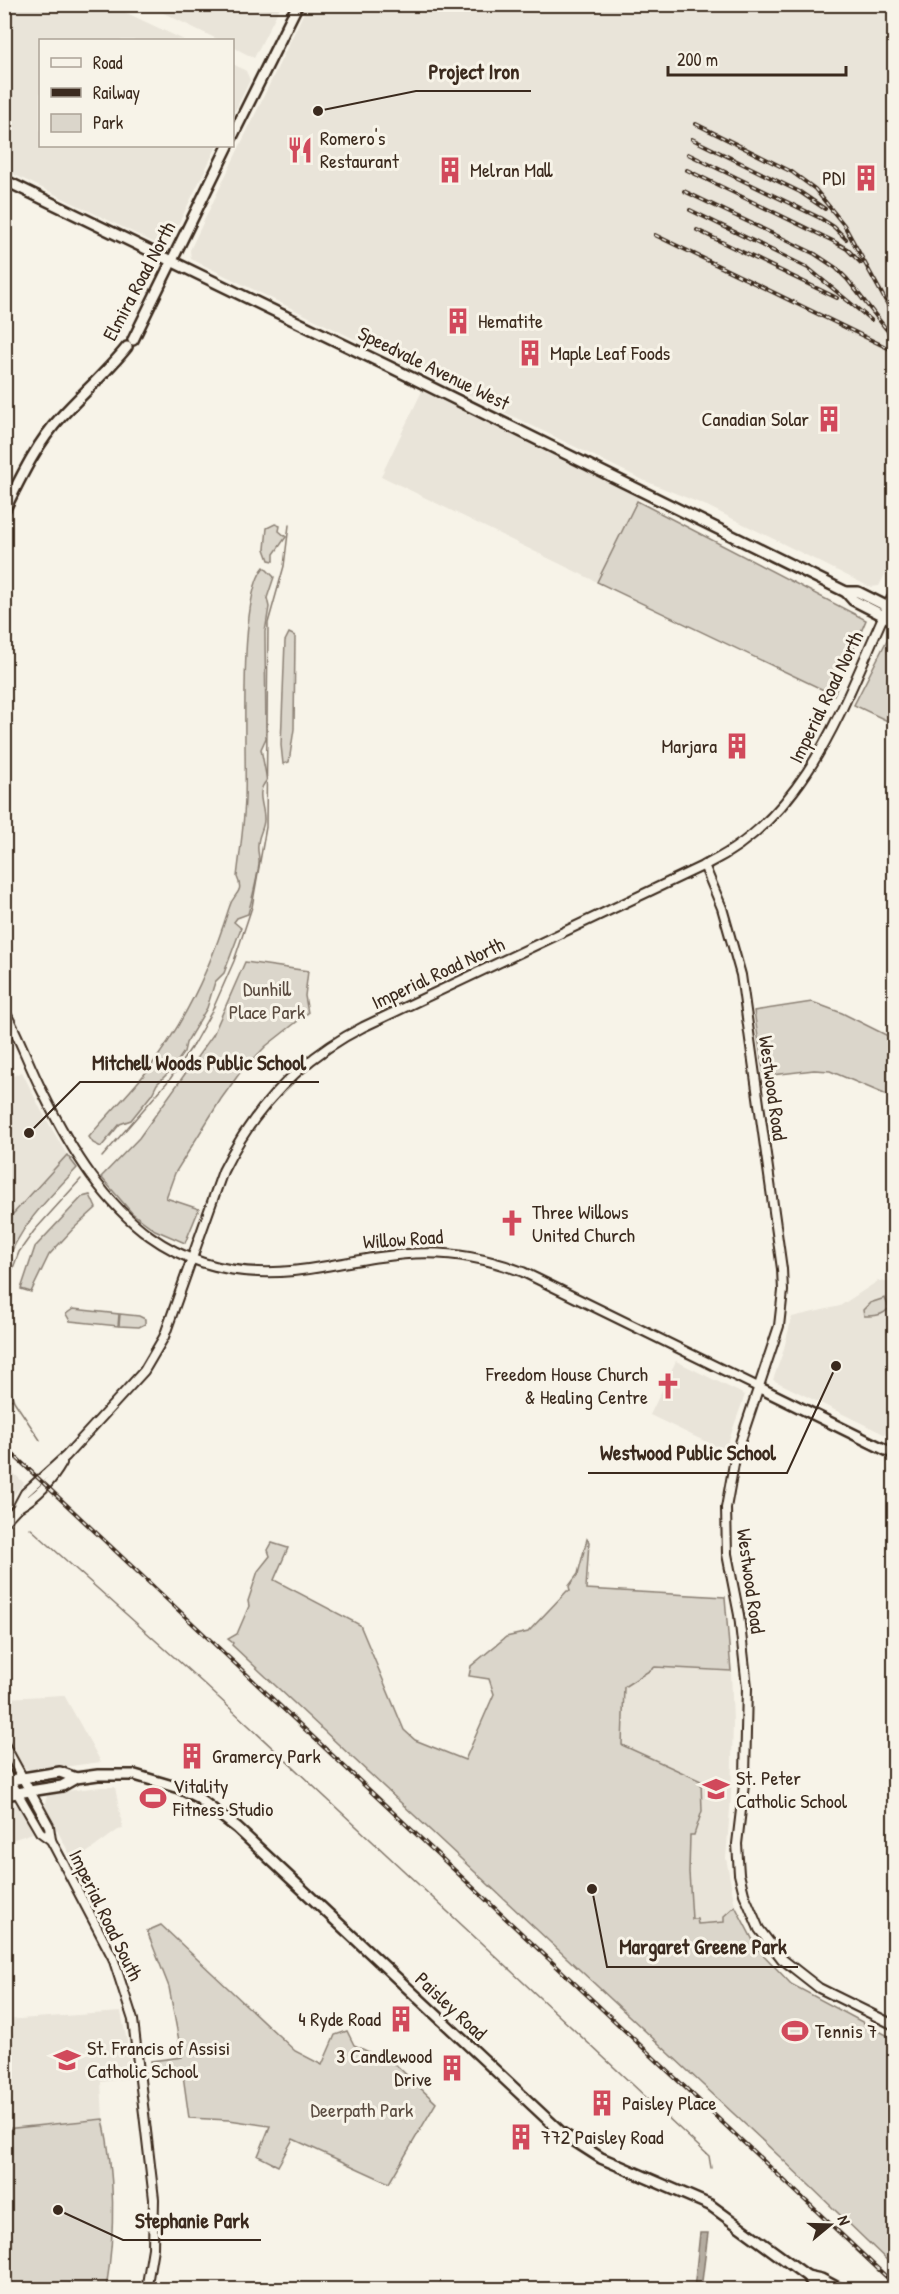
<svg xmlns="http://www.w3.org/2000/svg" width="899" height="2294" viewBox="0 0 899 2294" font-family="'Patrick Hand',sans-serif">
  <style>
    .built { fill: #e9e4d9 }
    .green { fill: #dbd6cb; stroke: #8b8074; stroke-width: 1.5 }
    .water { fill: #b4aca0; stroke: #84786c; stroke-width: 1.5 }
    .lines { fill: none; stroke-linecap: round; stroke-linejoin: round }
    .stream { stroke: #84786c; stroke-width: 1.5 }
    .tertiary-casing { stroke: #3b2a1e; stroke-width: 12 }
    .secondary-casing { stroke: #3b2a1e; stroke-width: 14 }
    .tertiary { stroke: #f7f3e8; stroke-width: 8 }
    .secondary { stroke: #f7f3e8; stroke-width: 9 }
    .rail-casing { stroke: #3b2a1e; stroke-width: 4 }
    .rail { stroke: #f7f3e8; stroke-width: 1.5; stroke-dasharray: 4.5; stroke-linecap: butt }
    .labels { text-anchor: middle; stroke-width: 6; stroke-linejoin: round; paint-order: stroke }
    .poi-label { font-size: 20px; fill: #3b2a1e; stroke: #f7f3e8; text-anchor: start }
    .street-label { font-size: 20px; fill: #3b2a1e; stroke: #f7f3e8 }
    .park-label { font-size: 20px; fill: #5b4c41; stroke: #f7f3e8 }
    .leader { fill: none; stroke: #3b2a1e; stroke-width: 2 }
    .callout-dot { fill: #3b2a1e; stroke: #f7f3e8; stroke-width: 2 }
    .callout-label { font-size: 21px; text-anchor: middle; font-weight: bold; fill: #3b2a1e; stroke: #f7f3e8; stroke-width: 6; stroke-linejoin: round; paint-order: stroke }
  </style>
  <rect width="100%" height="100%" fill="#f7f3e8"/>
  <filter id="ink" filterUnits="userSpaceOnUse"><feTurbulence type="fractalNoise" baseFrequency=".0167" numOctaves="2"/><feDisplacementMap in="SourceGraphic" scale="12" xChannelSelector="R" yChannelSelector="G"/><feConvolveMatrix kernelMatrix="1 2 1 2 8 2 1 2 1" color-interpolation-filters="sRGB"/></filter>
  <g filter="url(#ink)">
    <g class="built">
      <path d="M308,4L894,5V556L879,586L870,587L707,506L645,481L191,259L190,250Z"/>
      <path d="M4,5H110L184,40H40V146H217L174,233L166,243L157,244L5,170Z"/>
      <path d="M147,5H281L254,58L233,47L232,40H219Z"/>
      <path d="M233,64L246,71L250,80L233,115Z"/>
      <path d="M422,391L639,497L597,582L381,476Z"/>
      <path d="M22,1072L41,1110L67,1155L13,1214L5,1207L4,1080Z"/>
      <path d="M878,1281L894,1283V1439L773,1380L783,1352L792,1317L840,1306Z"/>
      <path d="M676,1361L745,1395L725,1451L650,1415Z"/>
      <path d="M5,1465L24,1483L5,1505Z"/>
      <path d="M655,1667L731,1671L733,1722L731,1797L726,1858L735,1906L724,1916V1922L698,1924L692,1920L689,1872L690,1834L694,1835L702,1811L701,1781L622,1745L624,1687Z"/>
      <path d="M64,1695L101,1762L33,1771L26,1769L21,1765L5,1737V1698Z"/>
      <path d="M100,1787H115L123,1829L118,1830L74,1862L44,1806L47,1796L51,1793Z"/>
      <path d="M5,1801L19,1806L33,1833L5,1842Z"/>
      <path d="M121,2012L127,2042L131,2078L101,2082L103,2119L5,2129V2020Z"/>
    </g>
    <g class="green">
      <path d="M637,501L866,620L834,695L597,582Z"/>
      <path d="M275,524L280,526L279,531L286,537L274,554V561L269,560L265,549L267,528Z"/>
      <path d="M264,567L274,577L267,598L269,607L265,632L266,738L261,749L267,780C255,793 264,804 264,819C264,829 258,835 258,845C257,851 260,858 259,864C257,881 252,898 248,914L237,918L234,922L241,928L224,973L215,982L207,1008L186,1043L184,1052L172,1069L157,1084L152,1094L131,1120L120,1124L101,1147L93,1143L89,1137C108,1114 129,1094 147,1071C185,1023 211,966 229,908C233,892 245,894 237,877C240,851 244,825 245,799C247,752 237,598 264,567Z"/>
      <path d="M891,632L894,634V724L854,705Z"/>
      <path d="M289,633L295,636L294,729L289,762L283,764L281,745L285,641Z"/>
      <path d="M245,962L308,971L305,996L308,1013L266,1046L239,1074L221,1099L175,1173L166,1198L199,1209L185,1243L155,1230L132,1213L101,1177L139,1138L213,1035Z"/>
      <path d="M812,1002L842,1013L894,1039V1098L830,1071L814,1070L764,1076L754,1011Z"/>
      <path d="M67,1155L77,1168C47,1200 20,1225 5,1267V1207L13,1214Z"/>
      <path d="M90,1195L96,1208L73,1229L49,1255L31,1292L21,1289L35,1247L82,1197Z"/>
      <path d="M885,1298L889,1308C883,1316 873,1316 864,1316L863,1310L870,1303Z"/>
      <path d="M73,1309L119,1314L118,1326L70,1321L66,1314Z"/>
      <path d="M120,1314L139,1316L145,1319V1324L139,1327L119,1326Z"/>
      <path d="M587,1539L589,1542L586,1589L725,1597L731,1671L655,1667L624,1687L622,1745L701,1781L702,1811L694,1835H690L689,1872L692,1919H697L698,1924L724,1922V1916L735,1906L757,1948L791,1984L894,2039V2267L780,2157L232,1645L233,1643L228,1639L237,1634L249,1606L248,1601L258,1571L270,1556L268,1550L272,1543L288,1548L274,1580L360,1625L404,1730L415,1740L465,1760L494,1694L489,1679L469,1676L471,1666L506,1637L528,1632L567,1591H570L569,1586L578,1574Z"/>
      <path d="M161,1925L295,2051L322,2065L335,2035L347,2031L354,2045L396,2065L436,2103L389,2183L293,2139L278,2166L258,2156L270,2126L229,2120L189,2118L182,2068L152,2071L151,2061L182,2057L169,1987L147,1931Z"/>
      <path d="M103,2119C115,2174 115,2234 106,2289L5,2288V2129Z"/>
    </g>
    <path class="water" d="M700,2233H708L701,2289H694Z"/>
    <g class="lines">
      <g class="stream">
        <path d="M102,1157L170,1079L193,1045L212,1011L234,961L252,907L266,827L268,623L284,566L289,525"/>
        <path d="M4,1292L19,1252L34,1231L81,1179"/>
        <path d="M4,1372L14,1401L40,1440"/>
        <path d="M5,1398L13,1400"/>
        <path d="M30,1528L203,1683L709,2156L711,2168"/>
      </g>
      <g class="tertiary-casing">
        <g id="tertiary">
          <path d="M704,865L722,908L741,975L782,1269L783,1291L779,1326L735,1458L726,1508L727,1554L739,1615L747,1687L745,1776L737,1844L739,1874L744,1894L759,1929L782,1959L819,1988L894,2025"/>
          <path d="M4,1010C19,1036 29,1066 43,1093C103,1215 175,1294 321,1267C399,1253 446,1243 523,1272L758,1387"/>
          <path d="M19,1507C36,1497 52,1481 62,1463"/>
          <path d="M4,1522L17,1508L25,1493L66,1456L144,1371L164,1337L223,1171C254,1108 300,1059 363,1027L709,863C814,811 847,691 894,593"/>
          <path d="M4,1744L49,1826L51,1840L113,1958L133,2020L154,2199L153,2248L146,2290"/>
          <path d="M4,1770L40,1832L51,1840"/>
        </g>
      </g>
      <g class="secondary-casing">
        <g id="secondary">
          <path d="M232,137L298,4"/>
          <path d="M4,180L388,366L846,592L853,600L894,621"/>
          <path d="M133,340L228,146"/>
          <path d="M4,511C20,479 36,444 61,417C83,393 107,372 127,347"/>
          <path d="M846,592H858L894,610"/>
          <path d="M758,1387L894,1454"/>
          <path d="M4,1781L60,1772L76,1778"/>
          <path d="M4,1795L62,1786L76,1778L98,1775H135L179,1788L197,1797L237,1828L562,2133L601,2158L710,2205L807,2276L817,2290"/>
          <path d="M807,2276L821,2279L842,2290"/>
        </g>
      </g>
      <use href="#tertiary" class="tertiary"/>
      <use href="#secondary" class="secondary"/>
      <g class="rail-casing">
        <g id="rail">
          <path d="M696,124L792,172L815,189L844,225L894,316"/>
          <path d="M692,139L800,192L825,209"/>
          <path d="M688,154L820,218L834,227L846,239"/>
          <path d="M687,170L833,241L847,249L861,263"/>
          <path d="M684,191L815,254L836,268L847,279L894,339"/>
          <path d="M690,210L808,268L871,320"/>
          <path d="M697,230L837,298"/>
          <path d="M655,235L894,351"/>
          <path d="M4,1446L894,2284"/>
        </g>
      </g>
      <use href="#rail" class="rail"/>
    </g>
  </g>
  <defs>
    <g id="restaurant-bare" transform="scale(2.07)"><path d="M-5-6h1v4h1v-4h1v4h1v-4h1v5L-1.5 .5V6h-2V.5L-5-1ZM5-6V6H3V1.5H1.5Q1.5-4 5-6Z" fill="#d1495b" stroke="#f7f3e8" stroke-width="2.5" paint-order="stroke"/></g>
    <g id="building-bare" transform="scale(2.07)"><path d="M-4-6H4V6H1V3H-1V6H-4ZM-2.5-4.3h1.7v1.8h-1.7ZM.8-4.3h1.7v1.8H.8ZM-2.5-1h1.7V.8h-1.7ZM.8-1h1.7V.8H.8Z" fill="#d1495b" stroke="#f7f3e8" stroke-width="2.5" paint-order="stroke"/></g>
    <g id="church-bare" transform="scale(2.07)"><path d="M-1.2-6h2.4v3.5h3.3v2.4h-3.3V6h-2.4V-.1h-3.3v-2.4h3.3Z" fill="#d1495b" stroke="#f7f3e8" stroke-width="2.5" paint-order="stroke"/></g>
    <g id="school-bare" transform="scale(2.07)"><path d="M0-5L7-2L0 1L-7-2ZM-4 1L0 2.5L4 1V4Q0 6-4 4Z" fill="#d1495b" stroke="#f7f3e8" stroke-width="2.5" paint-order="stroke"/></g>
    <g id="stadium-bare" transform="scale(2.07)"><path d="M0-5a6.5 5 0 1 0 0 10a6.5 5 0 1 0 0-10ZM-3.5-1.8h7v3.6h-7Z" fill="#d1495b" stroke="#f7f3e8" stroke-width="2.5" paint-order="stroke"/></g>
  </defs>
  <g fill-rule="evenodd">
    <use href="#restaurant-bare" x="300" y="150"/>
    <use href="#building-bare" x="450" y="170"/>
    <use href="#building-bare" x="866" y="178"/>
    <use href="#building-bare" x="458" y="321"/>
    <use href="#building-bare" x="530" y="353"/>
    <use href="#building-bare" x="829" y="419"/>
    <use href="#building-bare" x="737" y="746"/>
    <use href="#church-bare" x="512" y="1223"/>
    <use href="#church-bare" x="668" y="1386"/>
    <use href="#building-bare" x="192" y="1756"/>
    <use href="#school-bare" x="716" y="1789"/>
    <use href="#stadium-bare" x="153" y="1798"/>
    <use href="#building-bare" x="401" y="2019"/>
    <use href="#stadium-bare" x="795" y="2031"/>
    <use href="#school-bare" x="67" y="2060"/>
    <use href="#building-bare" x="452" y="2068"/>
    <use href="#building-bare" x="602" y="2103"/>
    <use href="#building-bare" x="521" y="2137"/>
  </g>
  <g class="labels">
    <g class="poi-label">
      <text x="320" y="145">Romero's<tspan x="320" dy="23">Restaurant</tspan></text>
      <text x="470" y="177">Melran Mall</text>
      <text x="846" y="185" text-anchor="end">PDI</text>
      <text x="478" y="328">Hematite</text>
      <text x="550" y="360">Maple Leaf Foods</text>
      <text x="809" y="426" text-anchor="end">Canadian Solar</text>
      <text x="717" y="753" text-anchor="end">Marjara</text>
      <text x="532" y="1219">Three Willows<tspan x="532" dy="23">United Church</tspan></text>
      <text x="648" y="1381" text-anchor="end">Freedom House Church<tspan x="648" dy="23">&amp; Healing Centre</tspan></text>
      <text x="212" y="1763">Gramercy Park</text>
      <text x="736" y="1785">St. Peter<tspan x="736" dy="23">Catholic School</tspan></text>
      <text x="173" y="1793">Vitality<tspan x="173" dy="23">Fitness Studio</tspan></text>
      <text x="381" y="2026" text-anchor="end">4 Ryde Road</text>
      <text x="815" y="2038">Tennis 7</text>
      <text x="87" y="2055">St. Francis of Assisi<tspan x="87" dy="23">Catholic School</tspan></text>
      <text x="432" y="2063" text-anchor="end">3 Candlewood<tspan x="432" dy="23">Drive</tspan></text>
      <text x="622" y="2110">Paisley Place</text>
      <text x="541" y="2144">772 Paisley Road</text>
    </g>
    <g class="street-label">
      <text transform="translate(139 281) rotate(-62)" y="7">Elmira Road North</text>
      <text transform="translate(434 368) rotate(26)" y="7">Speedvale Avenue West</text>
      <text transform="translate(826 697) rotate(-64)" y="7">Imperial Road North</text>
      <text transform="translate(438 973) rotate(-25)" y="7">Imperial Road North</text>
      <text transform="translate(773 1088) rotate(82)" y="7">Westwood Road</text>
      <text transform="translate(403 1239) rotate(-4)" y="7">Willow Road</text>
      <text transform="translate(751 1581) rotate(82)" y="7">Westwood Road</text>
      <text transform="translate(106 1915) rotate(64)" y="7">Imperial Road South</text>
      <text transform="translate(451 2006) rotate(43)" y="7">Paisley Road</text>
    </g>
    <g class="park-label">
      <text x="267" y="996">Dunhill<tspan x="267" dy="23">Place Park</tspan></text>
      <text x="362" y="2117">Deerpath Park</text>
    </g>
  </g>
  <path class="leader" d="M318 111L416 91H531M29 1133L80 1082H319M836 1366L787 1473H588M592 1889L607 1967H798M58 2210L123 2240H261"/>
  <g class="callout-dot">
    <circle cx="318" cy="111" r="6"/>
    <circle cx="29" cy="1133" r="6"/>
    <circle cx="836" cy="1366" r="6"/>
    <circle cx="592" cy="1889" r="6"/>
    <circle cx="58" cy="2210" r="6"/>
  </g>
  <g class="callout-label">
    <text x="474" y="79">Project Iron</text>
    <text x="199" y="1070">Mitchell Woods Public School</text>
    <text x="688" y="1460">Westwood Public School</text>
    <text x="703" y="1954">Margaret Greene Park</text>
    <text x="192" y="2228">Stephanie Park</text>
  </g>
  <rect width="899" height="2294" fill="none" stroke="#f7f3e8" stroke-width="24"/>
  <rect x="12" y="12" width="875" height="2270" fill="none" stroke="#3b2a1e" stroke-width="2" filter="url(#ink)"/>
  <rect x="39" y="39" width="195" height="108" fill="#f7f3e8" stroke="#aca397" stroke-width="1.5"/>
  <rect x="51" y="58" width="30" height="9" fill="#f7f3e8" stroke="#aca397" stroke-width="1.5"/>
  <text x="93" y="69" font-size="18" fill="#3b2a1e">Road</text>
  <rect x="51" y="88" width="30" height="9" fill="#3b2a1e" stroke="#aca397" stroke-width="1.5"/>
  <text x="93" y="99" font-size="18" fill="#3b2a1e">Railway</text>
  <rect x="51" y="114" width="30" height="18" fill="#dbd6cb" stroke="#aca397" stroke-width="1.5"/>
  <text x="93" y="129" font-size="18" fill="#3b2a1e">Park</text>
  <g transform="translate(830 2225) rotate(71)" stroke="#f7f3e8" stroke-width="4.5" paint-order="stroke">
  <path d="M0-4.5L10 22L0 15L-10 22Z" fill="#3b2a1e"/>
  <text y="-9" font-size="16" font-weight="bold" text-anchor="middle" fill="#3b2a1e">N</text>
  </g>
  <path d="M668 66v9h178v-9" fill="none" stroke="#3b2a1e" stroke-width="3"/>
  <text x="677" y="66" font-size="18" fill="#3b2a1e" stroke="#f7f3e8" stroke-width="4.5" paint-order="stroke">200 m</text>
</svg>
